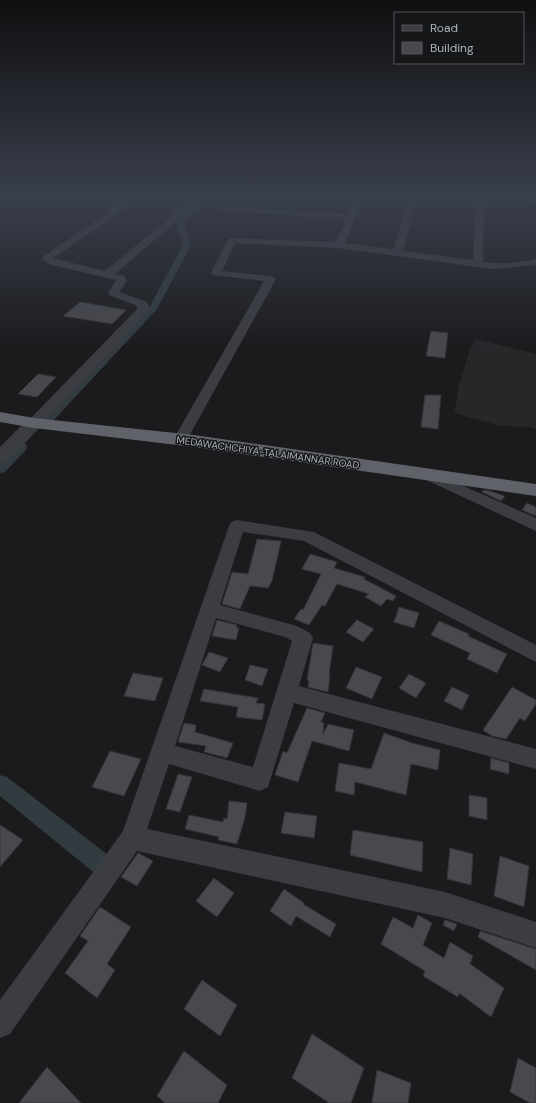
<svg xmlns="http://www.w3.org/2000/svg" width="536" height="1103" viewBox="0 0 536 1103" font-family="'DM Sans',sans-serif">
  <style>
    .built { fill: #27272a }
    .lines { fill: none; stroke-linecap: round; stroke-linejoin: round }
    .canal { fill: #313b40; fill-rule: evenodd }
    .building { fill: #48494d; stroke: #353539 }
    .minor { fill: #3c3d42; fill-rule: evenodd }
    .tertiary { fill: #3c3d42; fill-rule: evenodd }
    .trunk { fill: #606269; fill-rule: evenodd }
    .labels { text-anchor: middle; stroke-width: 3; stroke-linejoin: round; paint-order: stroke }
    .street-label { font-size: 10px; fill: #aeb3bb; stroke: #151618 }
  </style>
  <rect width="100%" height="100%" fill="#1b1b1d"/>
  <path class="built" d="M476,339L536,354V429L530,427L501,426L454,413L460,381L470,349Z"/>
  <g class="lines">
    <g class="canal">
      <path d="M203,195H211L185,222L184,224L191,245L157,309L53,421H45L43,418L45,415L150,306L183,245L176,224L177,221Z"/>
      <path d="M21,443L26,444L27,447L26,450L5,472L0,473V461L16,444Z"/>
      <path d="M0,775L7,777L108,855L111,863L108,871L100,874L92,871L0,796Z"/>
    </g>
  </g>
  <g class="building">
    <path d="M80,302L126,310L112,324L63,316Z"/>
    <path d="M431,331L448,333L445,358L426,356Z"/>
    <path d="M38,374L56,377L37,397L18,394Z"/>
    <path d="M425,395H441L438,429L421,427Z"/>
    <path d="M484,490L490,491L505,496L501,501L482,492Z"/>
    <path d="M527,503L536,507V516L522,510Z"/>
    <path d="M257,539L281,541L272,581L268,588L250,586L240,609L222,604L232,572L248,574Z"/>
    <path d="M310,554L337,562L334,568L365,577L364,579L396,596L393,601L387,599L381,606L365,597L369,594L337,584L325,606L322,605L309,625L294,619L301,609L303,610L321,574L302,569Z"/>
    <path d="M399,607L419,613L414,628L394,622Z"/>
    <path d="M217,620L237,625L236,628H239L236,640L212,636Z"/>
    <path d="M357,620L374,629L363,642L346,632Z"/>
    <path d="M439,621L469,634L468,636L507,654L497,673L467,659L470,653L431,635Z"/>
    <path d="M313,643L333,646L329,675H330L328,692L308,687L309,680H307Z"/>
    <path d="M209,652L228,658L220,672L202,665Z"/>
    <path d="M250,665L268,669L262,686L245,680Z"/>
    <path d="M356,667L382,677L372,699L346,688Z"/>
    <path d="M133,673L163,678L155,701L124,696Z"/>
    <path d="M409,674L426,683L416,698L399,688Z"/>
    <path d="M452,687L469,695L462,710L444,701Z"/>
    <path d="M512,687L536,700V704L525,721L520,718L506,739L492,736L483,730Z"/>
    <path d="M204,689L258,698L256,703L265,704L262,720L236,717L238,707L200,701Z"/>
    <path d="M307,708L325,713L321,722L324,723L323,735L328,724L354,730L349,751L312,741L298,782L275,775L283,751L287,753Z"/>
    <path d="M184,723L196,725L195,732L233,743L227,758L204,752L206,746L178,742Z"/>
    <path d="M384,733L412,743L440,750L438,770L411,764L406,795L355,782L354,795L335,791L339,763L371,769Z"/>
    <path d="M110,751L141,759L124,796L92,787Z"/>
    <path d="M491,758L509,763V774L490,769Z"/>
    <path d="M178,774L192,777L180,812L166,809Z"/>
    <path d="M469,795L487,798V820L469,816Z"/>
    <path d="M229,801L247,803L245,817L237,844L218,840L219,837L185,829L189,815L223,822L224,818L227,819Z"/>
    <path d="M285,812L317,816L314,838L281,833Z"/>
    <path d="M0,825L23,840L0,867Z"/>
    <path d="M353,830L423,842L422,872L350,855Z"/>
    <path d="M450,848L473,854L471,885L447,879Z"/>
    <path d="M138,853L153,861L137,886L121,877Z"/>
    <path d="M500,856L529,866L524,907L494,896Z"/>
    <path d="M214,878L234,893L217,917L196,901Z"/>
    <path d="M284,889L304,903L303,904L336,924L330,937L296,916L291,926L270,911Z"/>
    <path d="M100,907L131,927L107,964L115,970L97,998L65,973L88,941L80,936Z"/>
    <path d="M418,915L432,923L423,945L444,958L450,942L473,956L470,964L504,988L491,1017L459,993L458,997L423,976L425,971L381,944L393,917L413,928Z"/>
    <path d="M445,920L457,924L454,931L443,925Z"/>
    <path d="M480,931L536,949V970L478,937Z"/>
    <path d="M202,980L237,1005L220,1036L184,1009Z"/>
    <path d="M312,1034L364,1068L351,1103H329L292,1078Z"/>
    <path d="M184,1051L227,1085L218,1103H165L157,1096Z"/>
    <path d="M518,1058L536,1068V1103H530L510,1092Z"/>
    <path d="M47,1067L81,1103H19Z"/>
    <path d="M377,1070L411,1083L408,1103H372Z"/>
  </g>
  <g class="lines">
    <g class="minor">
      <path d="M129,195H139L112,218L53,258L105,271L167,220L193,195H202L173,224L115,274L124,276L127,281L119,292L147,302L150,308L148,310L120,342L39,426L34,427L29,426L27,423L29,420L138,308L135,305L109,295L108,293L116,280L48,264L43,259L44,256L106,214Z"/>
      <path d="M357,195H365L345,243L393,249L409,199L413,196L417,199L403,251L473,260L476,204L480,201L484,204L483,262C500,264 519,263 536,259V265L493,269L339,248L235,243L222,271L271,276L276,279L187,440L185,443L180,444L175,443L173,440L264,281L212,275L211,273L229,238L336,242L346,219L223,211L219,208L220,206L348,214Z"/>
      <path d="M489,195H517L536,197V203L493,198Z"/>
      <path d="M427,470L536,518V531L422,478L419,475L422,472Z"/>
      <path d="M237,520L314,532L536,645V662L304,541L243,532L220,605L297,626L310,633L313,638L299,686L536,749V769L294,703L268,787L260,791L169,764L147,829L445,892L536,922V948L445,918L137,851L10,1034L0,1038V1000L123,831L229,526L231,522ZM216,618L285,637L292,641L253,767L175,746Z"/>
    </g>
    <path class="tertiary" d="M34,418L40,419L43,423L40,427L7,462L0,464V447L28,419Z"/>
    <path class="trunk" d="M0,412L34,418L194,435L536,484V496L194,447L34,428L0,422Z"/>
  </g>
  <linearGradient id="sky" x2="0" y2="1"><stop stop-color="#0f0f10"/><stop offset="0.56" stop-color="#393f4c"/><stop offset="1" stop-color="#393f4c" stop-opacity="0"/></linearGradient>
  <rect width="536" height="350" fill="url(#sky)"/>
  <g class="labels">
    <g class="street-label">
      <text transform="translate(268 452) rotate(8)" y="4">MEDAWACHCHIYA-TALAIMANNAR ROAD</text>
    </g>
  </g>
  <rect x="394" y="12" width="130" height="52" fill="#151618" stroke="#525559"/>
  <rect x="402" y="25" width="20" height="6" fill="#3c3d42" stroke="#525559"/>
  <text x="430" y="32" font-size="12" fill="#aeb3bb">Road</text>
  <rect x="402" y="42" width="20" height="12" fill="#48494d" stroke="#525559"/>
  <text x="430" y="52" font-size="12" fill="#aeb3bb">Building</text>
</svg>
